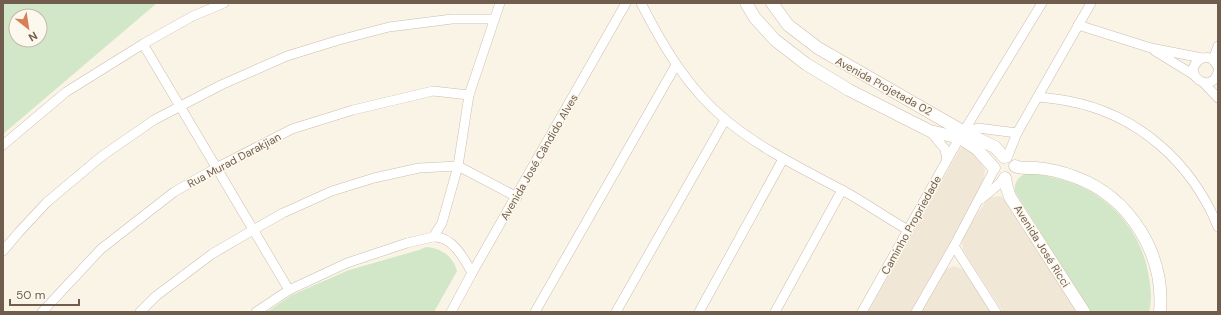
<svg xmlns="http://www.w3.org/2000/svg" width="1221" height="315" viewBox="0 0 1221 315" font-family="'DM Sans',sans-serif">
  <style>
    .residential { fill: #f1e7d6 }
    .green { fill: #d1e7c7; fill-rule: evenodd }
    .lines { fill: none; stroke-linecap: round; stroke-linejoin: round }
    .street-casing { stroke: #cbbdae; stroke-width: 10 }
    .secondary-casing { stroke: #cdbeac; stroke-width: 13 }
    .street { stroke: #fff; stroke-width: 9 }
    .secondary { stroke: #fff; stroke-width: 12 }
    .labels { text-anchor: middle; stroke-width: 3; stroke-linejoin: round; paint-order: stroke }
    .street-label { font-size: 11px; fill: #715d4e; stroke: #fdf8ed }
  </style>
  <rect width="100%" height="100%" fill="#faf4e7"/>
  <g class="residential">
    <path d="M964,145L977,156L985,170L983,182L980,191L910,312H868L960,149Z"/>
    <path d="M1000,196L1007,200L1078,312H1003L963,250L962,242L964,233L989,197Z"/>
    <path d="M954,266L966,270L993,312H922V308L943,270Z"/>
  </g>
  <g class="green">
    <path d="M3,3H157L3,134ZM16,16H40V40H16Z"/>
    <path d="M1025,174C1035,173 1046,176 1055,178C1105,189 1142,228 1149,278C1151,289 1152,301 1149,312H1091L1015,192C1014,183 1017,178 1025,174Z"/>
    <path d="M426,247C441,248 453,256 457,271L434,312H267L292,295L349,270L419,250Z"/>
  </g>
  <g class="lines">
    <g class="street-casing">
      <g id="street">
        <path d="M641,3C663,46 688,89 726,120C761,149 801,168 840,189C863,201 885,217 908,230"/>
        <path d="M1078,25L1151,48L1202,58"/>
        <path d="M143,44L289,290"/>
        <path d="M1155,51L1194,75"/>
        <path d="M1213,60L1218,46"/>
        <path d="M1218,67C1216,63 1214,60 1210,58C1206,57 1201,58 1198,61C1182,74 1211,96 1218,72"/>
        <path d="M1203,82L1218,98"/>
        <path d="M1038,97C1048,98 1058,99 1068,101C1138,114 1192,163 1218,227"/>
        <path d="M930,131L945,149L947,160"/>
        <path d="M964,132L978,128L1017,133"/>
        <path d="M3,145L66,92L143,44L193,16L224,3"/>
        <path d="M1007,158L1017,133L1091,3"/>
        <path d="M981,199L999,184L1004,178"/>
        <path d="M433,237L442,223L458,166L469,95L500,3"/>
        <path d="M954,246L996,312"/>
        <path d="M3,251L19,232L47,202L102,156L154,120L221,85L287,56L339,40L389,27L452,19H494"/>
        <path d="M42,312L101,249L174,192L216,168L292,129L353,110L433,91L469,95"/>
        <path d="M140,312L156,296L212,254L253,230L283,213L332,191L374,178L419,168L458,166L517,197"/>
        <path d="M256,312L289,290L347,263L407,243L433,237C452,235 465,260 472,273"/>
        <path d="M451,312L472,273L626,3"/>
        <path d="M535,312L676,65"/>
        <path d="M616,312L725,120"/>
        <path d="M699,312L783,159"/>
        <path d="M775,312L842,190"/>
        <path d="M862,312L956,144L1042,3"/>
        <path d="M916,312L954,246L994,170"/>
      </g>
    </g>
    <g class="secondary-casing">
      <g id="secondary">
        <path d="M746,3L755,18L775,40L806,64L849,90L930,131L960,138L977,149L994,168"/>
        <path d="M772,3L788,25L818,48L964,132L995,147L1004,157"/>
        <path d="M1015,166C1022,169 1028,168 1036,168C1049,169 1062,172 1075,177C1130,197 1165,254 1160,312"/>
        <path d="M1005,178L1007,188L1010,197L1084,312"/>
      </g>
    </g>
    <use href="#street" class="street"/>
    <use href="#secondary" class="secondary"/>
  </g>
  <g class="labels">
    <g class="street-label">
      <text transform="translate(884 86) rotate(29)" y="4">Avenida Projetada 02</text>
      <text transform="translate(539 157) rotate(-60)" y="4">Avenida José Cândido Alves</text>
      <text transform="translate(234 160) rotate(-28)" y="4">Rua Murad Darakjian</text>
      <text transform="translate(911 225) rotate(-61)" y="4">Caminho Propriedade</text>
      <text transform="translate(1042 246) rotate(58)" y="4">Avenida José Ricci</text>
    </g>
  </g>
  <rect width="1221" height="315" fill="none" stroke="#715d4e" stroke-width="8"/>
  <g transform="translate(28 28) rotate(150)"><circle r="19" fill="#fdf8ed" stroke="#c5baad"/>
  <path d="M0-3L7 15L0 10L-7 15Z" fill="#d87f58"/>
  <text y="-6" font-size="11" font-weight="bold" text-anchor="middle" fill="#715d4e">N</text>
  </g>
  <path d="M10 299v6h69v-6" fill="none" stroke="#715d4e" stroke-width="2"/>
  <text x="16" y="299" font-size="12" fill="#715d4e" stroke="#fdf8ed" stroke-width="3" paint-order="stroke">50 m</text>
</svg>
